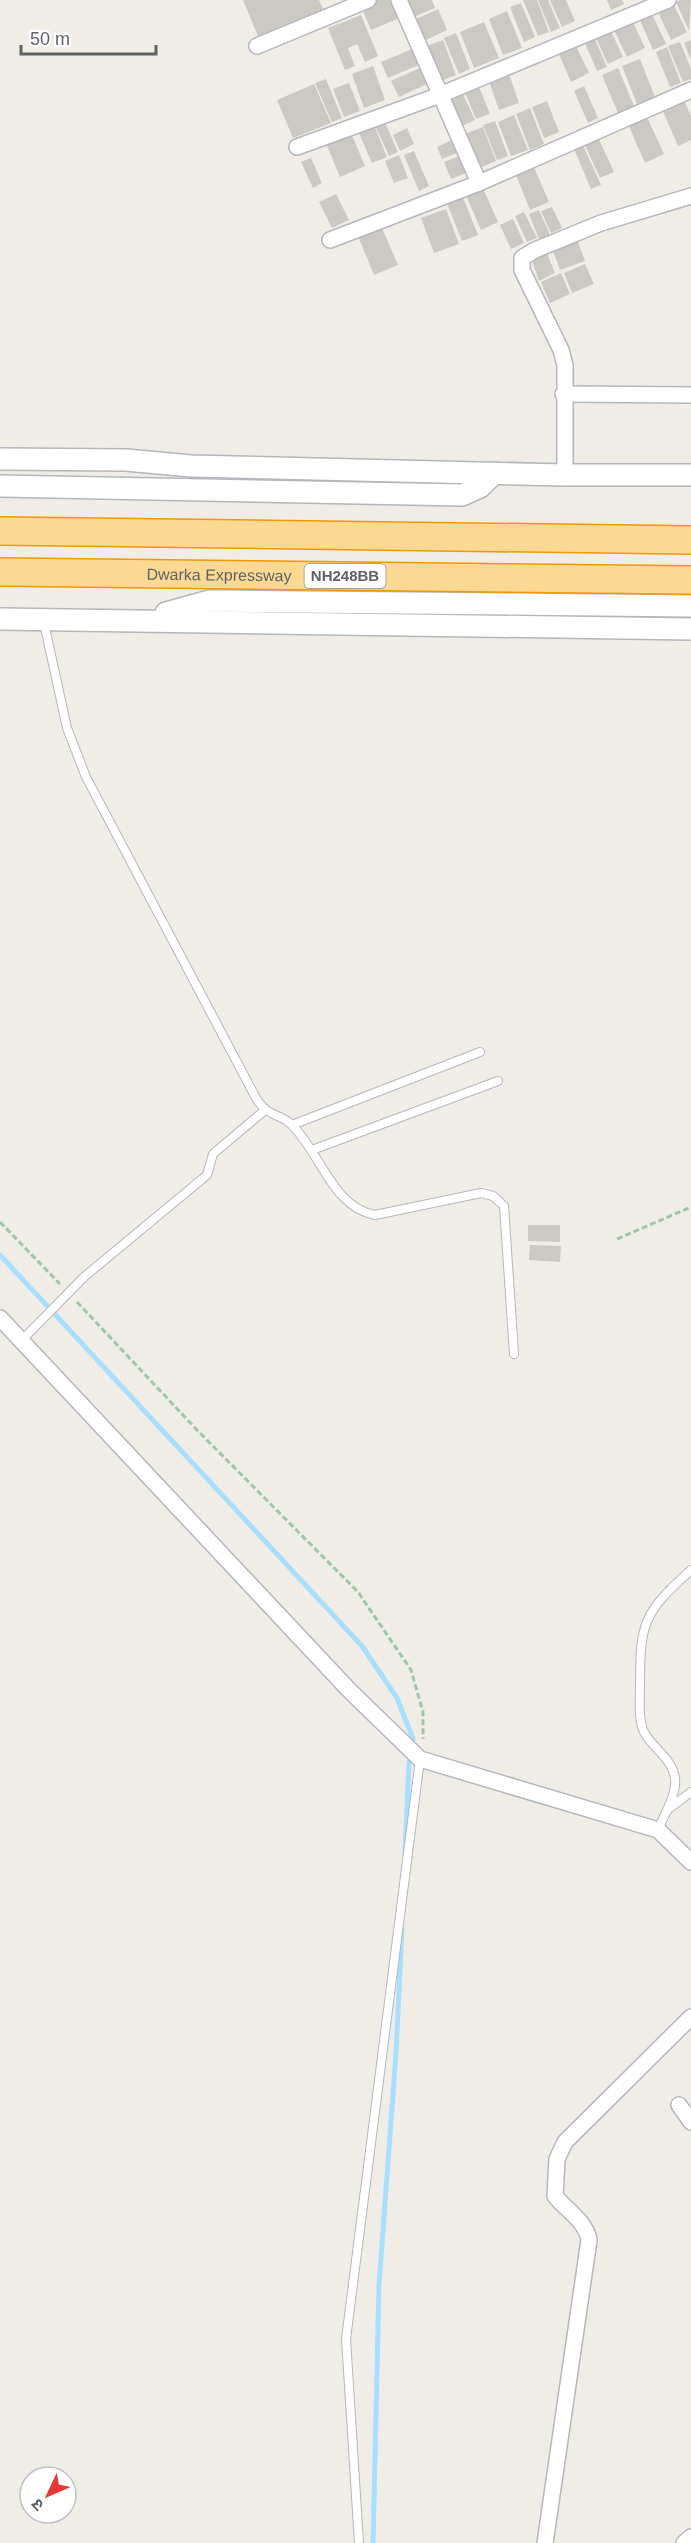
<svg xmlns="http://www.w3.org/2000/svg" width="691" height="2543" viewBox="0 0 691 2543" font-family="Arial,'Noto Sans Devanagari',sans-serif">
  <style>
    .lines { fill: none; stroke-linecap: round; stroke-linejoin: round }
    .stream { stroke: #a8dffe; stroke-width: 5 }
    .building { fill: #ccc8c4 }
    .lane-casing { stroke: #b4b7bb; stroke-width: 10 }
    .street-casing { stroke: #b4b7bb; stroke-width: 18 }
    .secondary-casing { stroke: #b3b6bb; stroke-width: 24 }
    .highway-casing { stroke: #f49703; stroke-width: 30 }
    .path { stroke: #9dc8a6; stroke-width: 3; stroke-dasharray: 6 3; stroke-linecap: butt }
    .lane { stroke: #fff; stroke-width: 8 }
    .street { stroke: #fff; stroke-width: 15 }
    .secondary { stroke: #fff; stroke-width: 21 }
    .highway { stroke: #fcd992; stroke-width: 27 }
    .labels { text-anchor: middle; stroke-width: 5; stroke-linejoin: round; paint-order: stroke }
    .shield { fill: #fff; stroke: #8e9195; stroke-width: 1.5 }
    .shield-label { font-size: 15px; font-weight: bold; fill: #5e6267 }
    .street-label { font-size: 16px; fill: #5e6267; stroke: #fff }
  </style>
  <rect width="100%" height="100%" fill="#f0ede7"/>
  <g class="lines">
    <g class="stream">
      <path d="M0,1255L362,1646L397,1698L413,1739"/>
      <path d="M405,1854L409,1762"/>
      <path d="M373,2543L379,2285L396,2053L402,1929"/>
    </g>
  </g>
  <g class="building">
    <path d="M243,0H319L323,9L258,36Z"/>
    <path d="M370,0H395L402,17L371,30L360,4Z"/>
    <path d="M403,0H432L435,8L411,18Z"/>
    <path d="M523,0H537L549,32L538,36Z"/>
    <path d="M538,0H548L560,28L551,32Z"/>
    <path d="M550,0H566L575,21L562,27Z"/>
    <path d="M607,0H622L624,4L611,10Z"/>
    <path d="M680,0H691L689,31L676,2Z"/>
    <path d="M521,3L535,37L524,42L510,7Z"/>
    <path d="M673,3L687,32L671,40L657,10Z"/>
    <path d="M438,9L447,30L420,43L410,22Z"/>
    <path d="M507,11L522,48L503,55L489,19Z"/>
    <path d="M651,12L666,44L653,50L639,18Z"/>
    <path d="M361,15L378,56L365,62L357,44L348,48L355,66L345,70L328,28Z"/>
    <path d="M632,20L645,48L627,57L613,28Z"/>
    <path d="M484,22L499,58L474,68L460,32Z"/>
    <path d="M610,29L623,57L608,64L595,36Z"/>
    <path d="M456,33L470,69L459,74L444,38Z"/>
    <path d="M594,37L607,67L597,71L584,41Z"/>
    <path d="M443,40L456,75L438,82L424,47Z"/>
    <path d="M691,40V60L684,43Z"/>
    <path d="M680,42L691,69V79L683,82L668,46Z"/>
    <path d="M575,44L589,73L571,82L558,52Z"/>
    <path d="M667,47L681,83L670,87L656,52Z"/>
    <path d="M415,48L421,64L388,78L381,62Z"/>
    <path d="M640,59L655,97L637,104L622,66Z"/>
    <path d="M373,66L385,100L364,108L352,74Z"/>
    <path d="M422,67L429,83L399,97L391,81Z"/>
    <path d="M618,68L634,106L618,113L602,75Z"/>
    <path d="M509,74L519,103L499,110L489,81Z"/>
    <path d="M326,79L342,118L332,122L315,83Z"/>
    <path d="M477,82L490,114L476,119L463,88Z"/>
    <path d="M349,83L360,111L344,117L333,89Z"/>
    <path d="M314,84L331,123L293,138L277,100Z"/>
    <path d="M584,86L598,118L588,123L574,91Z"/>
    <path d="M460,88L475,120L460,127L446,95Z"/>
    <path d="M684,100L691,116V140L678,146L662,109Z"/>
    <path d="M547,101L559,132L544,138L532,107Z"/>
    <path d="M530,108L544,144L530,150L516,114Z"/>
    <path d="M514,115L528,150L511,156L498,122Z"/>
    <path d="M646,115L664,154L645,163L628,124Z"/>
    <path d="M384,120L398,152L389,156L375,125Z"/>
    <path d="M495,121L508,156L497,160L483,125Z"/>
    <path d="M374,125L387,157L372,163L358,131Z"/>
    <path d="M483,127L496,161L479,168L465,134Z"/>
    <path d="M407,128L414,144L400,151L393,135Z"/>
    <path d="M351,133L365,166L340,177L326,143Z"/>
    <path d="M597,135L614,172L600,178L583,141Z"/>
    <path d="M452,140L457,153L442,159L437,147Z"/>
    <path d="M583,145L601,185L591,189L574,149Z"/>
    <path d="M414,151L429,186L419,191L404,155Z"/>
    <path d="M399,155L408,178L394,183L385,161Z"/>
    <path d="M459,156L466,173L451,179L444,162Z"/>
    <path d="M311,158L322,183L313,188L301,162Z"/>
    <path d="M532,163L549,202L530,210L514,170Z"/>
    <path d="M482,186L498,222L481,230L465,193Z"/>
    <path d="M336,194L349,220L332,228L319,202Z"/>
    <path d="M462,195L478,235L462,241L446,201Z"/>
    <path d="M552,207L562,228L551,233L541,211Z"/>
    <path d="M446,209L459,244L434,253L421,218Z"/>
    <path d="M539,210L550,235L539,239L529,214Z"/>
    <path d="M524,212L537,238L527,242L515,216Z"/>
    <path d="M513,219L524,243L511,249L500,225Z"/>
    <path d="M381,226L398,265L374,275L358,236Z"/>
    <path d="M577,239L585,261L560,270L552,248Z"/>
    <path d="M546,251L555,273L539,281L532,260Z"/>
    <path d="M585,264L594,284L572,293L564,273Z"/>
    <path d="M561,273L570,294L550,303L541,282Z"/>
    <path d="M528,1225H560V1242L528,1241Z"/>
    <path d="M530,1245L561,1246L560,1262L529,1260Z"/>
  </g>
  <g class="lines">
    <g class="lane-casing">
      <g id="lane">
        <path d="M44,623L67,728L86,777L257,1100C270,1118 279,1113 291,1124C321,1153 332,1207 375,1215L481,1193L493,1196L504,1206L514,1354"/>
        <path d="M292,1125L480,1052"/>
        <path d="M312,1150L498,1081"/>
        <path d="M21,1341L84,1277L207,1175L213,1154L265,1110"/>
        <path d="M667,1810L691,1792"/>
        <path d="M658,1830C664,1815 677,1795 675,1778C672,1758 653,1749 644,1732C638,1719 640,1701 640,1686C640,1623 643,1613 691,1570"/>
        <path d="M359,2543L346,2339L420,1759"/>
      </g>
    </g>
    <g class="street-casing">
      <g id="street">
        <path d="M399,0L479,183"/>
        <path d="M257,46L368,0"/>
        <path d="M297,147L440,95L668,0"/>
        <path d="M330,240L479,183L691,90"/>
        <path d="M563,394L691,395"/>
        <path d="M565,475V365L561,350L522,270V258L535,250L601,223L691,196"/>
        <path d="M0,1318L349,1690L420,1759L658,1830L691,1862"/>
        <path d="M679,2105L691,2122"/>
        <path d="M545,2543L589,2240C586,2221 566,2210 555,2196L557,2159L565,2142L691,2017"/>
        <path d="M684,2543L691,2537"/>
      </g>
    </g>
    <g class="secondary-casing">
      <g id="secondary">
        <path d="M0,459L126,460L191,466L565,475H691"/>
        <path d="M0,486L462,495L480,487L494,473"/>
        <path d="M166,613L209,601L691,606"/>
        <path d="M0,619L691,629"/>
      </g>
    </g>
    <g class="highway-casing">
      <g id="highway">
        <path d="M0,531L691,540"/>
        <path id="s1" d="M0,572L691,580"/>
      </g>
    </g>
    <g class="path">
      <path d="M0,1222L60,1284"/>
      <path d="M617,1239L691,1207"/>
      <path d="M77,1302L197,1430L358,1592L411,1670L423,1712V1739"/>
    </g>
    <use href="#lane" class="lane"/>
    <use href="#street" class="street"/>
    <use href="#secondary" class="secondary"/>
    <use href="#highway" class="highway"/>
  </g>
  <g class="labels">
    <rect class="shield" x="304.5" y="564" width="81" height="24" rx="4.5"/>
    <g class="shield-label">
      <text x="345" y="581">NH248BB</text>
    </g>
    <g class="street-label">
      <text dy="6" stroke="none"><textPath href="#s1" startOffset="219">Dwarka Expressway</textPath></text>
    </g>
  </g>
  <g transform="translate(48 2495) rotate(226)"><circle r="28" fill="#ffffff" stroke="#bfc0c2" stroke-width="1.5"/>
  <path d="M0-4.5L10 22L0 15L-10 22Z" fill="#e83635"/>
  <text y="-9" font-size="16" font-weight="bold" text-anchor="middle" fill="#5e6267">उ</text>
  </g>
  <path d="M21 45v9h135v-9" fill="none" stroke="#5e6267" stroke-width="3"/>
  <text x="30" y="45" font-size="18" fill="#5e6267" stroke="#ffffff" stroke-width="4.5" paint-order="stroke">50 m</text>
</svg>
